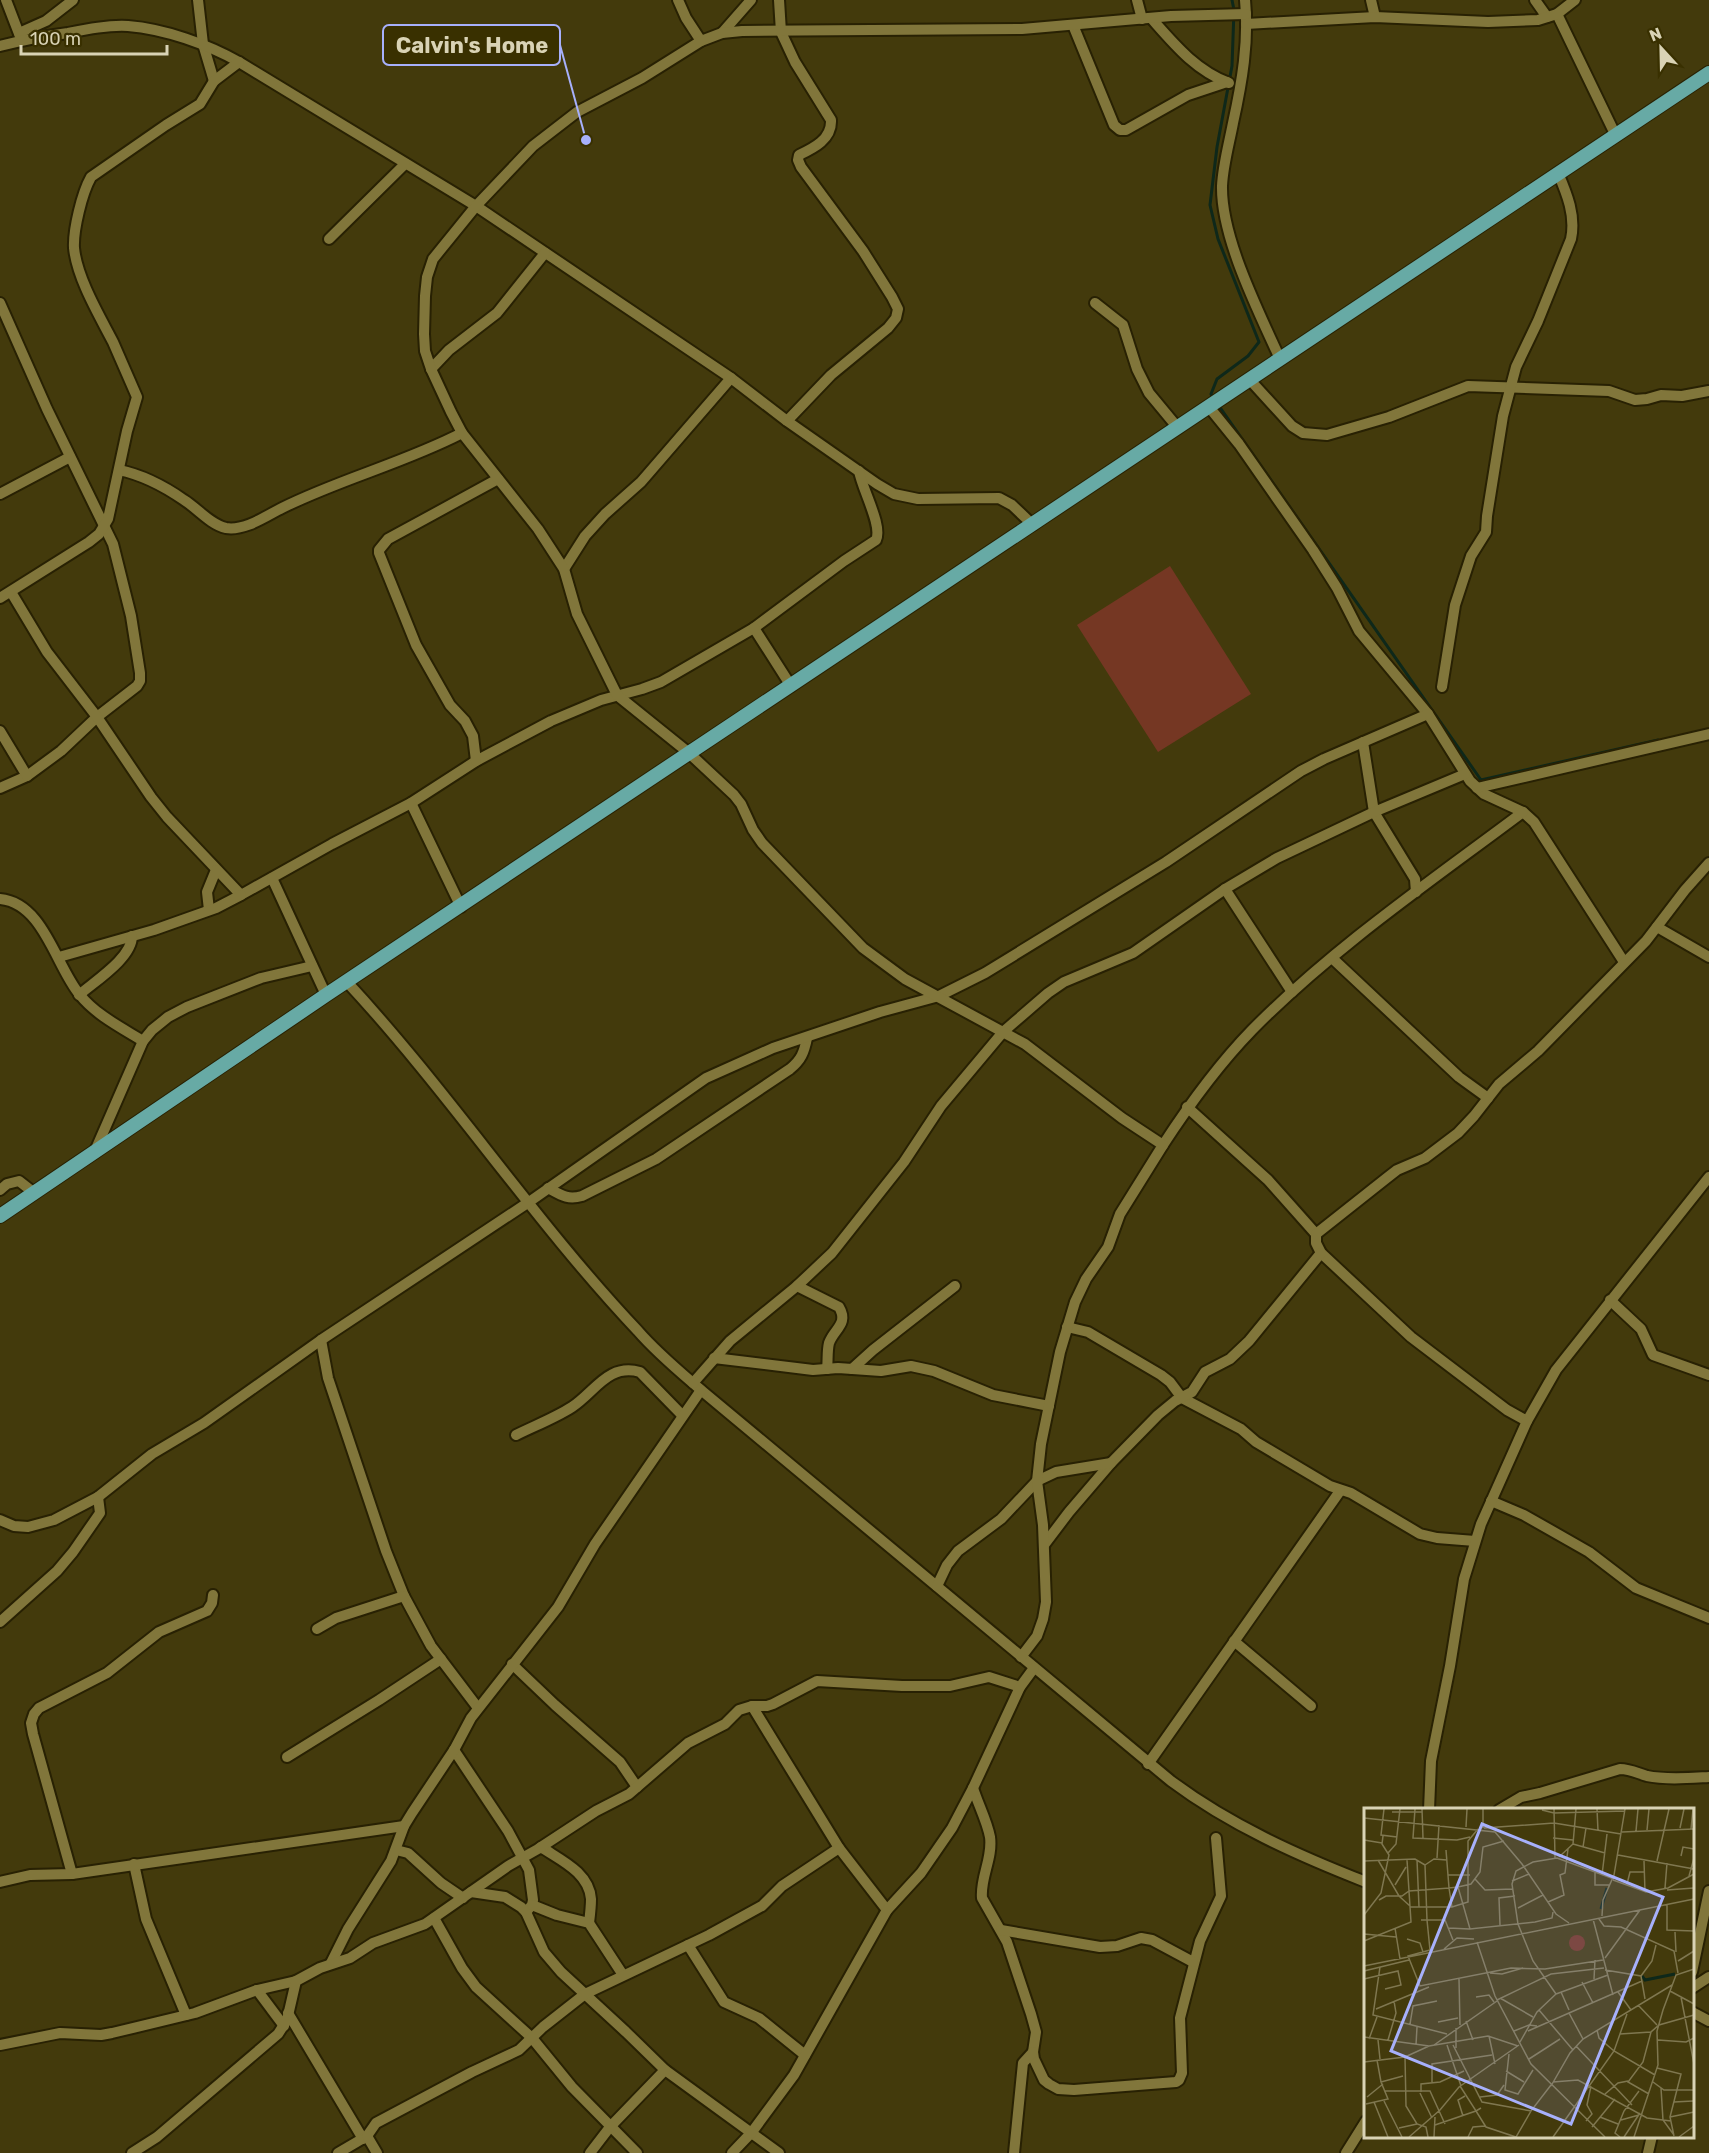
<svg xmlns="http://www.w3.org/2000/svg" width="1709" height="2153" viewBox="0 0 1709 2153" font-family="Rubik,sans-serif">
  <style>
    .green { fill: #753723 }
    .lines { fill: none; stroke-linecap: round; stroke-linejoin: round }
    .stream { stroke: #0e281a; stroke-width: 3 }
    .minor-casing { stroke: #282103; stroke-width: 14 }
    .major-casing { stroke: #282103; stroke-width: 16 }
    .minor { stroke: #81763b; stroke-width: 10 }
    .major { stroke: #67aaa5; stroke-width: 14 }
    .inset-river { fill: none; stroke: #0e281a; stroke-width: 3 }
    .inset-road { fill: none; stroke: #7f7750; stroke-width: 1.5 }
    .view { fill: #a7b0fc; fill-opacity: 0.15; stroke: #a7b0fc; stroke-width: 3 }
    .inset-edge { fill: none; stroke: #d9d3b5; stroke-width: 3 }
    .leader { fill: none; stroke: #a7b0fc; stroke-width: 2 }
    .callout-dot { fill: #a7b0fc; stroke: #393000; stroke-width: 2 }
    .callout { fill: #393000; stroke: #a7b0fc; stroke-width: 2 }
    .callout-label { font-size: 22px; text-anchor: middle; font-weight: bold; fill: #d9d3b5 }
  </style>
  <rect width="100%" height="100%" fill="#433a0c"/>
  <path class="green" d="M1170,566L1251,694L1158,752L1077,625Z"/>
  <g class="lines">
    <g class="stream">
      <path d="M1213,398L1211,394L1217,379L1248,356L1259,342L1218,239L1210,205L1217,147L1232,66L1234,10L1232,0"/>
      <path d="M1219,406L1481,780L1658,740"/>
    </g>
    <g class="minor-casing">
      <g id="minor">
        <path d="M6,0L21,39"/>
        <path d="M198,0L203,44L214,81"/>
        <path d="M678,0L686,18L701,41"/>
        <path d="M779,0L781,32L795,62L831,120C832,139 814,148 799,155L798,160L801,167L863,251L892,297L898,309L896,318L888,328L831,375L787,421"/>
        <path d="M1137,0L1142,19"/>
        <path d="M1245,0C1249,42 1242,82 1233,123C1229,144 1223,165 1222,186C1221,238 1259,312 1280,359"/>
        <path d="M1371,0L1375,17"/>
        <path d="M1535,0L1547,17"/>
        <path d="M1557,14L1616,136"/>
        <path d="M1151,18C1174,44 1195,70 1229,83"/>
        <path d="M1246,24L1375,17L1488,22L1538,20L1557,14L1575,0"/>
        <path d="M1073,25L1114,125L1120,130H1126L1188,95L1227,82"/>
        <path d="M19,33L46,21L73,0"/>
        <path d="M722,33L751,0"/>
        <path d="M0,46C23,40 45,36 68,33C88,29 108,25 128,26C165,29 207,44 239,62L476,206L731,378L787,421L877,484L894,494L918,499L999,498L1012,505L1033,525"/>
        <path d="M329,239L405,164"/>
        <path d="M0,303L47,409L113,544L131,616L140,673V681L137,686L97,717L61,751L27,776L0,788"/>
        <path d="M1095,303L1123,325L1137,369L1149,393L1178,428"/>
        <path d="M431,369L449,350L497,313L545,253"/>
        <path d="M1250,380L1292,426L1303,433L1327,435L1389,417L1468,386L1609,391L1635,400L1647,399L1661,395L1682,396L1709,391"/>
        <path d="M1209,407L1239,444L1313,550L1337,588L1359,631L1428,714L1470,781L1484,794L1523,812L1534,822L1624,962"/>
        <path d="M119,470C143,475 164,486 184,500C197,508 211,525 226,528C245,531 266,516 282,508C340,479 404,463 462,433"/>
        <path d="M0,494L70,457"/>
        <path d="M564,569L585,536L605,514L641,482L731,378"/>
        <path d="M11,592L47,652L97,717L151,797L167,817L241,895L332,844L411,803L476,761L551,721L601,700L642,689L661,682L754,628L844,561L876,540C883,526 862,489 859,471"/>
        <path d="M0,598L89,542L99,534L108,519L127,431L137,397C129,379 121,360 113,342C99,315 77,278 74,248C73,230 82,193 91,177L166,125L200,104L214,81L239,62"/>
        <path d="M754,628L791,686"/>
        <path d="M1442,687L1455,605L1471,556L1486,532L1487,516L1503,416L1516,367L1538,321L1571,239C1576,216 1567,194 1558,173"/>
        <path d="M0,731L27,776"/>
        <path d="M1363,742L1374,812L1415,879L1416,892"/>
        <path d="M476,761L473,736L465,721L450,705L416,645L379,553V550L388,539L498,479"/>
        <path d="M1477,788L1709,734"/>
        <path d="M411,803L461,907"/>
        <path d="M272,878L326,995"/>
        <path d="M1225,889L1292,992"/>
        <path d="M0,899C44,903 56,967 80,995C96,1015 122,1028 143,1041"/>
        <path d="M209,910L207,892L216,870"/>
        <path d="M1657,927L1709,957"/>
        <path d="M59,957L154,930L216,908L241,895"/>
        <path d="M1332,958L1459,1077L1488,1098"/>
        <path d="M347,982C450,1093 534,1221 638,1331C657,1353 679,1371 701,1390L1171,1781C1230,1825 1297,1855 1366,1882"/>
        <path d="M79,995C95,981 132,958 132,936"/>
        <path d="M1187,1107L1268,1180L1316,1234"/>
        <path d="M1163,1145C1189,1105 1219,1064 1252,1030C1333,948 1431,881 1523,812"/>
        <path d="M95,1151L143,1041L152,1030L168,1017L187,1007L261,978L312,966"/>
        <path d="M548,1188C561,1195 567,1200 582,1196L656,1159L790,1069C801,1060 804,1053 807,1038"/>
        <path d="M0,1190L7,1184L19,1181L33,1192"/>
        <path d="M797,1286L839,1307C849,1324 834,1329 829,1343C827,1351 828,1361 827,1369"/>
        <path d="M1610,1300L1641,1329L1653,1355L1709,1375"/>
        <path d="M1067,1327L1088,1332L1161,1375L1170,1382L1182,1398L1241,1429L1256,1442L1330,1486L1351,1493L1420,1534L1437,1538L1475,1541"/>
        <path d="M321,1340L328,1378L386,1551L404,1596L431,1646L478,1708"/>
        <path d="M714,1358L813,1370L838,1368L881,1371L911,1366L934,1371L993,1395L1049,1406"/>
        <path d="M852,1369L873,1350L955,1286"/>
        <path d="M693,1383L730,1341L797,1286L832,1253L904,1162L941,1106L1003,1032L1048,993L1064,982L1133,953L1225,889L1277,858L1374,812L1465,774"/>
        <path d="M1527,1421L1507,1410L1411,1337L1321,1253L1316,1243V1234L1388,1177L1397,1170L1425,1158L1458,1133L1474,1116L1499,1084L1538,1051L1646,941L1685,890L1709,863"/>
        <path d="M516,1435C534,1426 555,1418 572,1407C595,1392 608,1363 640,1372L682,1415"/>
        <path d="M1491,1501L1524,1515L1589,1552L1636,1588L1709,1618"/>
        <path d="M0,1520L14,1526L28,1527L54,1520L98,1497L152,1454L204,1423L321,1340L529,1202L706,1078L773,1048L880,1012L939,996L985,973L1166,862L1301,771L1324,759L1428,714"/>
        <path d="M1044,1545L1069,1512L1111,1463L1158,1415L1175,1401L1192,1392L1205,1372L1230,1359L1249,1341L1321,1253"/>
        <path d="M937,1586L947,1565L958,1551L1001,1519L1037,1481L1056,1472L1111,1463"/>
        <path d="M0,1622L57,1571L73,1552L100,1513L98,1497"/>
        <path d="M317,1629L336,1618L404,1596"/>
        <path d="M1234,1641L1311,1706"/>
        <path d="M1021,1657L1037,1636L1043,1619L1046,1602L1043,1525L1037,1481L1041,1444L1060,1352L1075,1302L1086,1279L1108,1247L1120,1214L1163,1145L1122,1118L1025,1044L905,979L863,948L762,843L753,830L741,804L734,795L689,753L617,695L577,614L564,569L538,529L462,433L451,412L431,369L425,351L424,334L425,296L427,277L433,259L476,206L533,146L577,112L642,78L701,41L722,33L742,31L1022,29L1171,16L1246,14"/>
        <path d="M512,1664L555,1705L620,1762L637,1787"/>
        <path d="M752,1706L839,1848L887,1910"/>
        <path d="M454,1750L508,1831L529,1870L533,1900L532,1905L526,1912"/>
        <path d="M287,1757L379,1700L441,1659"/>
        <path d="M1148,1764L1340,1491"/>
        <path d="M973,1788C978,1804 987,1821 990,1837C993,1858 980,1878 982,1898L1007,1942L1031,2014L1036,2032L1033,2052L1034,2059L1044,2080L1049,2084L1058,2089L1074,2090L1176,2082L1179,2080L1182,2073L1180,2018L1200,1941L1221,1896L1216,1838"/>
        <path d="M1429,1810L1431,1761L1450,1666L1464,1579L1481,1524L1527,1421L1556,1370L1709,1177"/>
        <path d="M1499,1810L1521,1797L1540,1793L1620,1769C1630,1769 1637,1773 1647,1776C1666,1780 1690,1778 1709,1777"/>
        <path d="M541,1847C560,1860 589,1872 591,1899C591,1907 590,1915 589,1923"/>
        <path d="M396,1850L408,1853L441,1883L463,1898"/>
        <path d="M134,1864L146,1919L186,2015"/>
        <path d="M72,1874L33,1734L31,1723L34,1714L39,1708L107,1673L159,1632L207,1611L212,1603L213,1595"/>
        <path d="M0,1882L30,1875L72,1874L404,1826"/>
        <path d="M471,1892L505,1897L521,1907L526,1912L544,1952L561,1972L626,2032L665,2070L779,2153"/>
        <path d="M532,1905L557,1915L589,1923L623,1975"/>
        <path d="M434,1918L462,1968L476,1987L532,2038L572,2087L637,2153"/>
        <path d="M1001,1930L1100,1947L1117,1946L1141,1938L1152,1940L1193,1962"/>
        <path d="M688,1945L724,2002L759,2018L805,2055"/>
        <path d="M331,1963L348,1929L391,1861L404,1826L412,1813L454,1750L471,1718L558,1607L595,1544L701,1390"/>
        <path d="M1692,1972L1709,1891"/>
        <path d="M1692,1988L1709,1977"/>
        <path d="M257,1990L284,2026"/>
        <path d="M1692,2012L1709,2021"/>
        <path d="M288,2013L363,2139"/>
        <path d="M0,2045L60,2033L101,2035L112,2033L195,2013L257,1990L296,1981"/>
        <path d="M132,2153L157,2137L278,2034L287,2020L296,1981L320,1968L350,1958L373,1943L425,1924L508,1866L538,1849L596,1811L629,1794L688,1743L725,1724L739,1710L752,1706H767L773,1704L817,1681L902,1686H950L989,1677L1020,1687"/>
        <path d="M338,2153L367,2136"/>
        <path d="M377,2153L367,2136L376,2123L472,2072L519,2050L543,2027L585,1994L709,1935L762,1906L782,1886L839,1848"/>
        <path d="M590,2153L610,2127L665,2070"/>
        <path d="M732,2153L752,2132L794,2075L887,1910L921,1873L952,1828L973,1788L1020,1687L1034,1668"/>
        <path d="M1014,2153L1023,2063L1033,2052"/>
        <path d="M1346,2153L1366,2121"/>
        <path d="M1648,2153L1652,2136"/>
      </g>
    </g>
    <g class="major-casing">
      <path id="major" d="M0,1216L326,995L1709,73"/>
    </g>
    <use href="#minor" class="minor"/>
    <use href="#major" class="major"/>
  </g>
  <g transform="translate(1364 1808)">
    <rect width="330" height="330" fill="#433a0c"/>
    <path d="M205 135a8 8 0 1 1 16 0a8 8 0 1 1-16 0Z" fill="#753723"/>
    <path class="inset-river" d="M237,101L243,80M278,168L281,172L311,166"/>
    <path class="inset-road" d="M20,1L17,27L33,29M51,1L49,30L93,32L106,29M58,1L59,30M190,1L191,50M233,1L234,23M178,2L190,5L261,3M28,4H58M0,10L131,24L158,56L192,106L205,115M102,19L103,1M119,20V1M120,20L190,15L257,26M316,20L320,1M327,21L329,1M283,22L285,1M272,23L274,1M258,24L330,21M189,30L209,32M0,32L18,35M209,36L241,45M219,39L222,20M82,42L85,80L94,79L107,76L116,64L119,39L140,33M24,45L32,36L36,1M254,47L330,61M317,48L319,39L330,41M195,49L209,36L212,1M73,50L75,17M14,52L35,88L46,98M53,52L55,99M0,53L51,51L61,57M280,53L281,84M293,53L305,1M61,57L63,112H81L89,132M61,57L70,51L83,52M231,64V77H245M84,67H106M238,67L243,26M325,68L330,50M111,71L121,82L149,81M249,72L282,84L304,80L330,66M148,73L165,66M263,76L266,64H280M31,77L42,59M94,79L106,121L171,114L188,110L189,104M301,80L303,55M303,82L330,80M15,92L22,88H38L45,83L85,80L88,99M184,94L200,87L196,67L201,65L204,41M303,97V122L330,123M46,99H88L104,94V33L114,21M154,100L179,87M0,107L17,85L25,47L18,36L19,28M238,108L239,92L250,67L261,1M229,111L249,187M235,111L240,118L257,119L310,143L314,165M57,112H63L66,142M136,117L135,90L151,88M31,120L36,151M84,120L106,121M311,124L312,144M0,126L32,129M43,131L56,135L59,144M0,133L47,114L43,52M113,134L131,188L167,256L241,329M80,141L93,130L110,131M66,142L44,148L56,178L147,160L181,161L239,152M241,150L276,102M314,153L330,143M0,158L330,91M16,159L9,207L83,226M241,162L277,168L281,191M0,163L45,152M126,165L138,166L159,160M277,168L288,153L292,137M0,171L34,163L37,177L21,181M95,171L96,217M230,171L231,152M218,174L229,195M306,183L330,196M197,184L205,202M254,184L267,202M192,186L244,167M112,189L125,187L130,194M317,189L330,256M136,190L169,209M133,192L187,166L240,160M274,197L293,217M12,201L65,179M175,202L209,242M205,205L219,231M102,213L109,232M74,214L94,210M46,216L49,198L73,193M92,220V240M233,222L235,230L250,243L291,267M150,223L165,217L173,218M164,223L278,173M256,226L287,224M125,228L131,256M0,229L65,238M5,231L13,209M14,232L16,251M24,232L32,205L30,193M294,232L322,234L330,230M156,234L173,204L192,186L169,153L154,116L148,76L152,63L169,54L193,50L250,71M52,237L53,219M70,237L133,193M83,237L97,278M89,237L118,294L167,303L187,277M212,238L268,297M145,246L141,282L154,286L169,262M41,249L42,298L53,316L62,319L64,329M165,251L196,231M13,252L17,274M0,254L41,249L65,238L124,228L154,238M293,260L317,266L306,309L310,328M142,263L160,274M68,274V256L128,247M189,274L214,272L283,310L307,313M289,274L300,282H330M330,275V296M96,278L112,303L117,300M187,278L206,245L219,231L308,177M297,280L299,312L310,327M21,283H66L81,316M57,284V276L76,274L100,263M56,285L68,310M241,286L254,275L264,273M285,286L264,274L279,254L287,224L295,217L330,207M3,289L19,276M116,289L133,287L140,277M20,293L38,329M10,294L24,329M310,294L329,293M2,296L24,291L17,274L39,268M99,308L94,292L101,288M236,309L254,316M306,309L330,304M257,312L275,307M222,313L228,306L223,297L227,278M71,317L112,303L122,319L152,329L167,303M228,319L251,291M35,320L53,316M45,329L76,302L95,279L155,237M70,329L71,309M104,329L109,319L121,318M189,329L250,243L263,206M256,329L251,325L260,303L275,283M260,329L276,305M270,329L294,257L293,223L299,202L312,167L330,161M315,329L330,318"/>
    <path class="view" d="M118,16L299,89L207,316L27,243Z"/>
    <rect width="330" height="330" class="inset-edge"/>
  </g>
  <path class="leader" d="M586 140L560 45"/>
  <circle class="callout-dot" cx="586" cy="140" r="6"/>
  <rect class="callout" x="383" y="25" width="177" height="40" rx="6"/>
  <g class="callout-label">
    <text x="472" y="53">Calvin's Home</text>
  </g>
  <g transform="translate(1661 48) rotate(338)" stroke="#393000" stroke-width="4.5" paint-order="stroke">
  <path d="M0-4.5L10 22L0 15L-10 22Z" fill="#d9d3b5"/>
  <text y="-9" font-size="16" font-weight="bold" text-anchor="middle" fill="#d9d3b5">N</text>
  </g>
  <path d="M21 45v9h146v-9" fill="none" stroke="#d9d3b5" stroke-width="3"/>
  <text x="30" y="45" font-size="18" fill="#d9d3b5" stroke="#393000" stroke-width="4.5" paint-order="stroke">100 m</text>
</svg>
